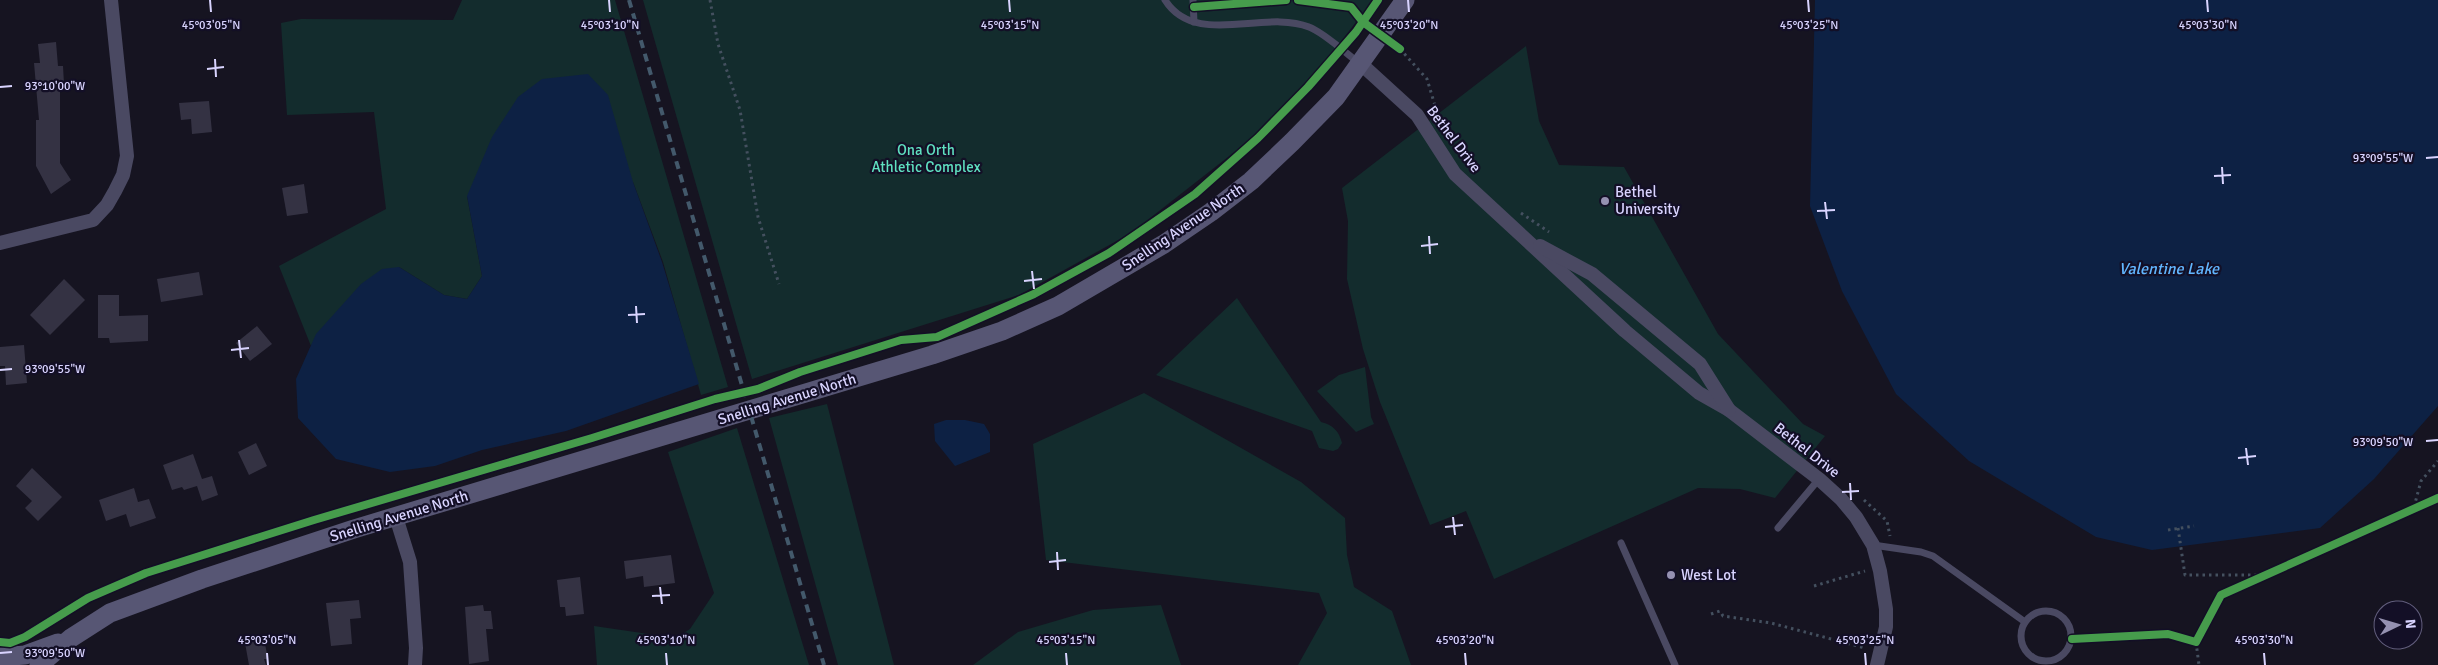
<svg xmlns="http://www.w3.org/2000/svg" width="2438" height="665" viewBox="0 0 2438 665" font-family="Signika,sans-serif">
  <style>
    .green { fill: #132c2d }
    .water { fill: #0d2144 }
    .building { fill: #343243 }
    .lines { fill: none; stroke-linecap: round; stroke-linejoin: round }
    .path { stroke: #44505f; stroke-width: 3; stroke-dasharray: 2.5 4; stroke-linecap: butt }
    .lane { stroke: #4a4962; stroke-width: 7 }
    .street { stroke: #4a4962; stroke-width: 14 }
    .secondary { stroke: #575674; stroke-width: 19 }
    .rail { stroke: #43596b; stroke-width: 4; stroke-dasharray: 8 6; stroke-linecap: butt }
    .cycleway-casing { stroke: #130f26; stroke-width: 11 }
    .cycleway { stroke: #469c4c; stroke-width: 8 }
    .ticks { fill: none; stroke: #d9d4ff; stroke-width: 2 }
    .poi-dot { fill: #9591b1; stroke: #130f26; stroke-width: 2 }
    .labels { text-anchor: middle; stroke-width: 4.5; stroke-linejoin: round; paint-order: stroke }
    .street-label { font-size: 15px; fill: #d9d4ff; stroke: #130f26 }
    .park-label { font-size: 15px; fill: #5fe0c0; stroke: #130f26 }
    .poi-label { font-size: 15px; fill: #d9d4ff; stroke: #130f26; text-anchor: start }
    .water-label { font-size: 16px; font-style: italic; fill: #62b6ff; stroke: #130f26 }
    .ticks-label { font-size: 12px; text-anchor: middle; fill: #d9d4ff; stroke: #130f26; stroke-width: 4.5; stroke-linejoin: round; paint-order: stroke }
  </style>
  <rect width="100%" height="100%" fill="#161421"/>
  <g class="green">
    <path d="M462,0H615L728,387L701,395L663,262L633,182L467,196L482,276L467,299L444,295L399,267L317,334L311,346L279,266L386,209L374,112L287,115L281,23L301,19L453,20Z"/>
    <path d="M643,0H1373L1288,110L1131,233L1019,295L752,379Z"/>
    <path d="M1526,46L1539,121L1559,165L1624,167L1718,334L1803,424L1825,436L1775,498L1740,489L1698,488L1494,579L1466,511L1430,525L1380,402L1363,349L1347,279L1348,221L1342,188Z"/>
    <path d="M1237,298L1321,422C1333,425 1339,431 1342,443L1338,449L1333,451L1319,448L1312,431L1156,375Z"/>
    <path d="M1365,367L1371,417L1374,424L1356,432L1317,391L1339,375Z"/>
    <path d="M1144,393L1301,482L1345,518L1347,555L1354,587L1392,611L1411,665H1298L1327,613L1319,593L1046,560L1033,444Z"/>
    <path d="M827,404L894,665H838L769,418Z"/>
    <path d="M737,428L809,665H597L594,626L676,638L690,629L714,593L668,452Z"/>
    <path d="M1161,605L1181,665H973L1018,632L1093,610Z"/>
  </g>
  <g class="water">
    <path d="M1815,0H2438V406L2374,479L2320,528L2152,550L2096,537L1969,461L1896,394L1842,291L1810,206Z"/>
    <path d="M588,74L608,95L633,182L662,262L699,384L566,431L482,450L435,466L390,472L336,459L298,418L296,379L316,334L361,284L382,269L399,267L444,295L467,299L482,276L467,196L492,137L518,97L542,79Z"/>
    <path d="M946,420H965L984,424L990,434V452L955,466L935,441L934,424Z"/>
  </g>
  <g class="building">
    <path d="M56,42L58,66H63L64,84L60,85V163L71,180L51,194L36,166V120H39L34,63H40L38,44Z"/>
    <path d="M209,101L212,132L192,134L191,119L181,120L179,103Z"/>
    <path d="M304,184L308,213L287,216L282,188Z"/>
    <path d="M199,272L203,295L161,302L157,279Z"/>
    <path d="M64,279L85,300L50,335L30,315Z"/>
    <path d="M98,295H119V316L148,315V341L110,343L109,338H98Z"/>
    <path d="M257,326L272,344L250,361L236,343Z"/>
    <path d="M24,345L27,383L6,385L5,366H0V347Z"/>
    <path d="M256,443L267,466L249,475L238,452Z"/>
    <path d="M193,454L202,479L212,476L218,495L202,501L197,486L184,490L182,487L172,490L163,465Z"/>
    <path d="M32,468L62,497L38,521L25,508L32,501L16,486Z"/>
    <path d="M134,488L138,502L149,499L156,518L130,527L126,514L106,521L99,500Z"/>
    <path d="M671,555L675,583L644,587L643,576L626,579L624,561Z"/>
    <path d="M580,577L584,614L566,616L565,607H560L557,580Z"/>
    <path d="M359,600L361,618L350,619L352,644L331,646L326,603Z"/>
    <path d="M483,605L484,611H491L493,629H486L489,661L469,664L465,607Z"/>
    <path d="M264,639L268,659H264L266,665H249L245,643Z"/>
  </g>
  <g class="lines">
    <g class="path">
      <path d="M710,0L718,44L740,110L758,217L779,284"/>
      <path d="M1400,49L1427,79L1439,119"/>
      <path d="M1521,213L1549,232"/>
      <path d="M1864,500L1887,521L1890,536"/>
      <path d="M2414,507L2421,481L2438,461"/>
      <path d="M2178,528L2185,575H2262"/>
      <path d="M2168,530L2194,526"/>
      <path d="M1814,586L1865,571"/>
      <path d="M1711,614L1720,611L1723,616L1771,623L1865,648"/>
      <path d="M2072,639L2168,634L2196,642L2221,595L2438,498"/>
      <path d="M2196,642L2199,665"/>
    </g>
    <g class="lane">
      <path d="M1165,0C1195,48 1264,9 1309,27C1323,32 1347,54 1359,63"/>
      <path d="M1193,0L1194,22"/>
      <path d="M1778,528L1819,479"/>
      <path d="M1621,543L1675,665"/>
      <path d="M1873,545L1921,552L1933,556L2025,622"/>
      <circle cx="2046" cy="636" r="25"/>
    </g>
    <g class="street">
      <path d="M1360,63L1417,115L1455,174L1625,331L1699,393L1729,410L1819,479L1841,499L1856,517L1873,545L1880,571L1886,609V627L1877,665"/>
      <path d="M0,243L93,220L107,205L115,191L123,175L127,156L111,0"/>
      <path d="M1540,246L1592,274L1700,364L1729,410"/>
      <path d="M396,517L410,562L416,648L415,665"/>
    </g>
    <g class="secondary">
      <path d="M0,657L25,655L58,643"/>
      <path d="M39,665L71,638L110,613L202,579L354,529L932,355L1002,331L1058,306L1164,244L1211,212L1251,181L1292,142L1336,97L1405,0"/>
    </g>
    <path class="rail" d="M629,0L824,665"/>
    <g class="cycleway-casing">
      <g id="cycleway">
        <path d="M1298,0L1351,7L1363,22L1400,49"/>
        <path d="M1194,7L1286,0"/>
        <path d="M2072,639L2168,634L2196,642L2221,595L2438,498"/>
        <path d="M0,642L10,643L25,637L88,598L146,573L314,520L592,438L715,399L758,389L800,372L901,340L937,337L1034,294L1109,253L1195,194L1258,138L1308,87L1356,32L1378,0"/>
      </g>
    </g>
    <use href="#cycleway" class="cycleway"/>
  </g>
  <path class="ticks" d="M210,0L211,12M609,0L610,12M1009,0L1010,12M1408,0L1409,12M1808,0L1809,12M2207,0L2208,12M215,59L216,77M207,69L224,67M0,87L12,86M2426,158L2438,157M2222,167L2223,184M2214,176L2231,175M1825,202L1827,219M1817,211L1835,210M1429,236L1430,254M1421,246L1438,244M1032,271L1034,289M1024,281L1042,279M636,306L637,323M628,315L645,314M239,340L241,358M231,350L249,348M0,370L12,369M2426,441L2438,440M2246,448L2248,465M2238,458L2256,456M1850,483L1851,500M1842,492L1859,491M1453,517L1455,535M1445,527L1463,525M1057,552L1058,570M1049,562L1066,560M660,587L662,604M652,596L670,595M0,653L12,652M267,653L268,665M666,653L667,665M1066,653L1067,665M1465,653L1466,665M1865,653L1866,665M2264,653L2265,665"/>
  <g class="poi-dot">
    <circle cx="1605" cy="201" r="5"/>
    <circle cx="1671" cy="575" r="5"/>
  </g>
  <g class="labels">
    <g class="street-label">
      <text transform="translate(1454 139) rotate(53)" y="5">Bethel Drive</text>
      <text transform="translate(1183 227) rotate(-34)" y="5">Snelling Avenue North</text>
      <text transform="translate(787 399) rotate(-17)" y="5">Snelling Avenue North</text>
      <text transform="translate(1807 450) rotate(38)" y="5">Bethel Drive</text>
      <text transform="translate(399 516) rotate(-17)" y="5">Snelling Avenue North</text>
    </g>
    <g class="park-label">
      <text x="926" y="155">Ona Orth<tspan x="926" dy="17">Athletic Complex</tspan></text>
    </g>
    <g class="poi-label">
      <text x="1615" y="197">Bethel<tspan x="1615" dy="17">University</tspan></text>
      <text x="1681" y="580">West Lot</text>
    </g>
    <g class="water-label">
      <text x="2169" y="274">Valentine Lake</text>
    </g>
  </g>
  <g class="ticks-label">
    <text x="211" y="29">45°03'05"N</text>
    <text x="610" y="29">45°03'10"N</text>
    <text x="1010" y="29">45°03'15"N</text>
    <text x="1409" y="29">45°03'20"N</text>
    <text x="1809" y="29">45°03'25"N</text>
    <text x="2208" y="29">45°03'30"N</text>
    <text x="55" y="90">93°10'00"W</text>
    <text x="2383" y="162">93°09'55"W</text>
    <text x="55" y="373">93°09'55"W</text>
    <text x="2383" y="446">93°09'50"W</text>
    <text x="267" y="644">45°03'05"N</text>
    <text x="666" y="644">45°03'10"N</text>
    <text x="1066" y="644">45°03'15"N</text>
    <text x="1465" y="644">45°03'20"N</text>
    <text x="1865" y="644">45°03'25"N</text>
    <text x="2264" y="644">45°03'30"N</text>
    <text x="55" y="657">93°09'50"W</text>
  </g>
  <g transform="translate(2398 625) rotate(85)"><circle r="24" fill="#130f26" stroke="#625e7d"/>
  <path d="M0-4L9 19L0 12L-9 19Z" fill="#9591b1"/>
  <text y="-8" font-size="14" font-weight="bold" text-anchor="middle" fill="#d9d4ff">N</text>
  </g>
</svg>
